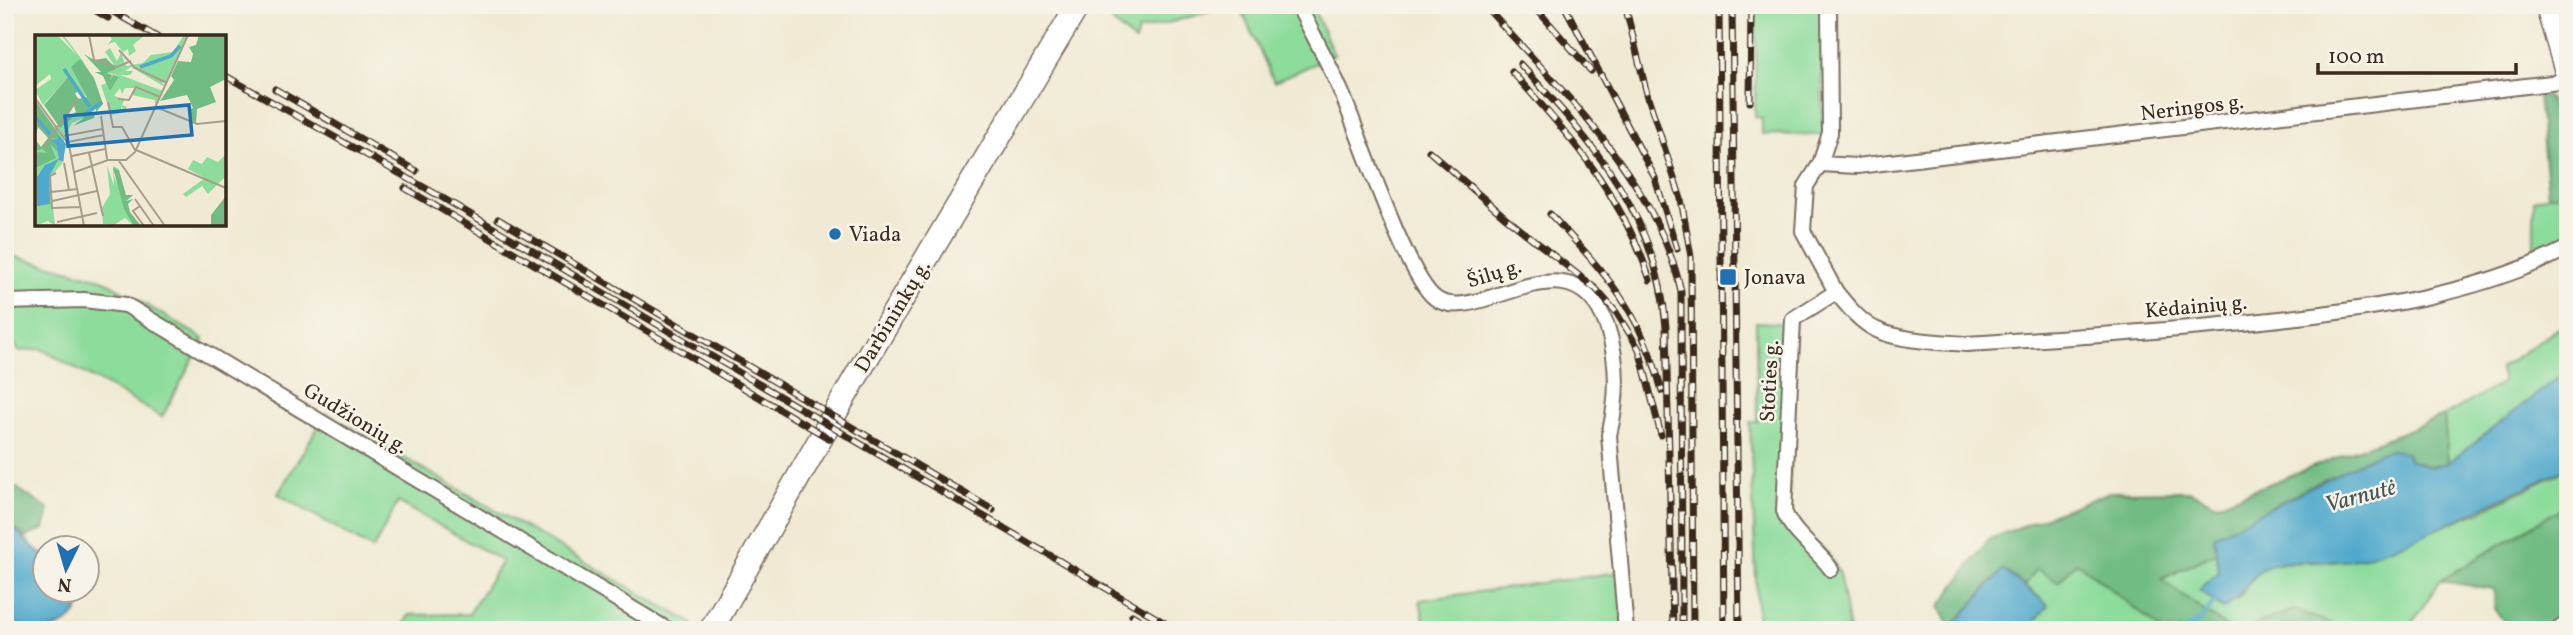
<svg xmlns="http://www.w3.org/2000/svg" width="2573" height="635" viewBox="0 0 2573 635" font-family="Vollkorn,serif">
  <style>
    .green { fill: #8cdc9b; stroke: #64835c; stroke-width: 2 }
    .forest { fill: #71bc83; stroke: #567350; stroke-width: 2 }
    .water { fill: #4fa9cc; stroke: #456a75; stroke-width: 2 }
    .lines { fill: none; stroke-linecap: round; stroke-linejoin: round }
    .stream { stroke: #4fa9cc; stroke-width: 4.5 }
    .street-casing { stroke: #7a6d5e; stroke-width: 18 }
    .primary-casing { stroke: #7a6d5e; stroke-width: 26 }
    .street { stroke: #fff; stroke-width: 14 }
    .primary { stroke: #fff; stroke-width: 23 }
    .rail-casing { stroke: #3b2a1e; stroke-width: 7 }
    .rail { stroke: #f7f3e8; stroke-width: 4.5; stroke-dasharray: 13; stroke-linecap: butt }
    .poi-dot { fill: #1f6fb2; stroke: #f7f3e8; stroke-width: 2.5 }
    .labels { text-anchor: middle; stroke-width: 5; stroke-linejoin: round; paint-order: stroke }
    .street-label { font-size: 21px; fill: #3b2a1e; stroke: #f7f3e8 }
    .poi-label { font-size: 21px; fill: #3b2a1e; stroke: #f7f3e8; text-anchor: start }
    .water-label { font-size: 23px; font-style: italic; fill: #42565b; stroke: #f7f3e8 }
    .inset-river { fill: none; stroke: #4fa9cc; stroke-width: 3.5 }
    .inset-road { fill: none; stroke: #a89d8b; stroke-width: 2 }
    .view { fill: #1f6fb2; fill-opacity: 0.15; stroke: #1f6fb2; stroke-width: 3.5 }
    .inset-edge { fill: none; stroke: #3b2a1e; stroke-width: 3.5 }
  </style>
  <rect width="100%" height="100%" fill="#f7f3e8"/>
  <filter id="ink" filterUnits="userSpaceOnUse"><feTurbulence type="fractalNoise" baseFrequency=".0143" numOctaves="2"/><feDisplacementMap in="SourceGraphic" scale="14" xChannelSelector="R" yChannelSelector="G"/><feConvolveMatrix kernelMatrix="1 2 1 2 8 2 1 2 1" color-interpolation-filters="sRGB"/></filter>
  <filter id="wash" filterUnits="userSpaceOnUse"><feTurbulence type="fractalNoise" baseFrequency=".00686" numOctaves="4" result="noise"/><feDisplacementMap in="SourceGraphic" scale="28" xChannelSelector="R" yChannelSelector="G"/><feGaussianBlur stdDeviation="1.57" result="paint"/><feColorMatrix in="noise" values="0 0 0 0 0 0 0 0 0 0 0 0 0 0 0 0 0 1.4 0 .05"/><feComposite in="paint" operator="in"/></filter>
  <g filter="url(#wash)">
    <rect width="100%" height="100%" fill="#f0ead4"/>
    <g class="green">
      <path d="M1104,5H1234L1138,31L1135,42L1109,19Z"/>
      <path d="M1239,5H1312L1334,55L1274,82Z"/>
      <path d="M1756,5H1821L1823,135L1762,134V118L1755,117Z"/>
      <path d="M2568,194V239L2539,255L2534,249V200L2548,195Z"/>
      <path d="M5,254L102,279L204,339L162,417L41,349L19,351L9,337L5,338Z"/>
      <path d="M1756,322L1795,324L1789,504L1798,530L1827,552L1839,572L1849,630H1758L1750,422H1757Z"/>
      <path d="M2568,322V370L2448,463L2444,416L2503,382L2500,368Z"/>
      <path d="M326,413L693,624L690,630H401L409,615L469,614L502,561L398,502L373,549L278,494Z"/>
      <path d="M2568,469V504L2440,581L2407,630H2340L2294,610L2239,630H2230L2160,580L2218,552L2219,572L2237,600L2260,569L2283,563L2331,562L2363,558L2481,511Z"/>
      <path d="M2077,562L2162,630H2028L2048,605L2025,585L2037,568Z"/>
      <path d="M1627,571L1632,630H1426L1420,600Z"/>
    </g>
    <g class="forest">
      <path d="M2538,95L2548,98L2568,149L2567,195H2548Z"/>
      <path d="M2444,416L2448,463L2430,467L2409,460L2325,479L2215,536L2218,552L2161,579L2230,630H2162L2077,562L2058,582L2037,569L2025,585L2003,570L1951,628L1940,606L1989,539L2110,492L2189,491L2217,504Z"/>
      <path d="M5,480L49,510L44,529L26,537L5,520Z"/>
      <path d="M2568,504V630H2510L2495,609L2494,589L2440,581Z"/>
      <path d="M2294,610L2341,627L2340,630H2239Z"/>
    </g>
    <g class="water">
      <path d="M2568,370V469C2499,496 2436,535 2365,557C2332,567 2295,555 2264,568C2256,571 2238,600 2223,609L2199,590L2219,572L2214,536L2380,452L2393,450L2407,453L2409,460L2430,467L2448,463Z"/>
      <path d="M5,520L42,555L45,554L46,590H72L81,605C66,635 34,635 5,618Z"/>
      <path d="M2003,570L2048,605L2028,630H1949Z"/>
    </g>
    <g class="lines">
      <path class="stream" d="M2186,630L2201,620L2215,601"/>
    </g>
  </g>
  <g filter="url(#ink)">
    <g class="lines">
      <g class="street-casing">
        <g id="street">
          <path d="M1298,5C1313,35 1330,65 1343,96C1359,135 1407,277 1435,298C1475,330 1572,228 1607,326C1619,362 1618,399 1609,435L1626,630"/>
          <path d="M1829,5L1830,133L1820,164L1806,186L1803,231L1836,292L1793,319L1784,511C1793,535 1816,548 1831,569"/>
          <path d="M1820,164L1857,166L2568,81"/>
          <path d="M1836,292C1847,305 1859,321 1875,329C1897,341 1941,342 1966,344C2071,337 2175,331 2280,319C2379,308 2478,294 2568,248"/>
          <path d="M5,302L84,300L126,305L668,630"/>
          <path d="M2558,630L2568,622"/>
        </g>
      </g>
      <g class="primary-casing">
        <g id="primary">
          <path d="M2547,5L2568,76"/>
          <path d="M711,630L865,361L1078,5"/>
        </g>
      </g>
      <use href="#street" class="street"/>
      <use href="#primary" class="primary"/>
      <g class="rail-casing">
        <g id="rail">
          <path d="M86,5L108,18"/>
          <path d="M101,5L157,37"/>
          <path d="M1484,5C1560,90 1655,176 1681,291L1682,621"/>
          <path d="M1533,5L1591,71"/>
          <path d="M1564,5L1655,178L1677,249"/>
          <path d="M1625,5L1647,94L1681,199L1691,257L1693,630"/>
          <path d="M1719,5L1724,630"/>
          <path d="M1732,5L1739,630"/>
          <path d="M1520,64C1594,144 1657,214 1666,327L1673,630"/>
          <path d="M1512,72C1570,135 1623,196 1650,280"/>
          <path d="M224,75L436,194L1177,630"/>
          <path d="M275,89L416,171"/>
          <path d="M1750,102L1751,5"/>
          <path d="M1429,151L1506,218L1596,289L1616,312L1639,349L1661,435"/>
          <path d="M405,188L830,439"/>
          <path d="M1550,214C1606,274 1640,309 1662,391"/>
          <path d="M498,219L993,510"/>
          <path d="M1132,615L1156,630"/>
        </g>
      </g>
      <use href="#rail" class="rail"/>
    </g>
  </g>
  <g class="poi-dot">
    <circle cx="835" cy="234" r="7"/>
    <rect x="1719" y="268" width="18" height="18" rx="3.5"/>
  </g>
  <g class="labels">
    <g class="street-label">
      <text transform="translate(2192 107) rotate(-7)" y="7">Neringos g.</text>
      <text transform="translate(1494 273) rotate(-17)" y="7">Šilų g.</text>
      <text transform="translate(2196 306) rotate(-5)" y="7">Kėdainių g.</text>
      <text transform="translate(892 316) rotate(-59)" y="7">Darbininkų g.</text>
      <text transform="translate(1769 381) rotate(-87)" y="7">Stoties g.</text>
      <text transform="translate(356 418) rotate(31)" y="7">Gudžionių g.</text>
    </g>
    <g class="poi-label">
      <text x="849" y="241">Viada</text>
      <text x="1744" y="284">Jonava</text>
    </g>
    <g class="water-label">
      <text transform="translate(2360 495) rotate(-15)" y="8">Varnutė</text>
    </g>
  </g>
  <g transform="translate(35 35)">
    <rect width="191" height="191" fill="#f0ead4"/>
    <path d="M0,0H22L43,21L26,0L30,2L48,26L56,39L49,29L40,35L52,63L33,42L8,70L0,55L16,44L15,39L0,51ZM74,0H110L98,10L101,16L94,21L93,14L88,17L80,7L73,9L77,4ZM149,0H152L131,49L127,47L130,52L96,32L90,36H98L95,40H85L128,56L120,73V65L97,60L99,53H90L87,59L85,53L79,61L90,64L87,70L92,72L89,77L86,70V78L76,80L66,50L72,48L75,56L84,42L79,39V42L74,44L78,39L72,38L82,34L70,17L75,13L82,26L86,18L91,31L108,28L116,20L138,17ZM40,77L51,82L27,92L37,88L29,102V126L15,143L20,191L13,186L0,191V112L6,113L13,104L14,94L8,87L15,95ZM191,119V141L173,159L167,151L151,162L148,159L170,143L153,134L158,125L167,129L172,122L183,127ZM72,130L79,151L78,131L84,134H79V141L99,191L90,183L79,190L68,189L67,173L75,159Z" fill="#8cdc9b"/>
    <path d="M164,0H191V44L175,52L181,67L162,74L161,88L155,84L153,75L158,73L152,60L125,66L139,45L136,41L143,26L156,27L158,19L154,12L161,10ZM49,19L59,25L71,23L82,34L72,38L77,40L75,45L79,40L84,42L75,56L68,41L60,37H66ZM45,24L59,43L68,69L61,77V73L51,79L60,78L59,83L38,91L50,82L42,80L39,71L33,80L37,83L25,93L9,70L33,42L45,56L40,58L43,64L52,62L36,32ZM0,65L23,98V104L16,103L21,109L22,116L15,109L21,123L0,133L1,117L13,118L7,114L0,116V104L6,112L13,103L3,92L0,103ZM78,133L84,135L91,160H98L91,166L98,164L93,169L95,177L106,191H99L89,174ZM191,161V191H176V180Z" fill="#71bc83"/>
    <path d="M23,99L31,109L28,126L23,125L14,141L15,169L2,171V142L10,130L24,124L21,109L15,105L23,104Z" fill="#4fa9cc"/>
    <path class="inset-river" d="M105,32L136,21L145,11M29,34L55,72M48,81L67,67M0,82L15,99"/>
    <path class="inset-road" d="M54,0L59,25L82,32L96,26M84,15L100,33L132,48M0,63L34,110L49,191M83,64L94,65L101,52L125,62M73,67L78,92H87L100,115M121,72L162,89L191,86M66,81L72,124M23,92L43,63M29,101L67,94M33,107L69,100M10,111L22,93M101,115L191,153M54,118L68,181M37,121L70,114M84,126L130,191M29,128L34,155M40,137L73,125H91L100,117L153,0M21,138L15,141L17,173L46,172M16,157L43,154M100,164L119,191M17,166L62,156M105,171L98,176L109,191M22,187L62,178"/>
    <path class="view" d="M154,70L157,100L33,111L30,81Z"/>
    <rect width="191" height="191" class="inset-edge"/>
  </g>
  <rect width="2573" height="635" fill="none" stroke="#f7f3e8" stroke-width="28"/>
  <g transform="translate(66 569) rotate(185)"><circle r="33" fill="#f7f3e8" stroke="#aca397" stroke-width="2"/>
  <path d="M0-5L12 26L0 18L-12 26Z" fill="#1f6fb2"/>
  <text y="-10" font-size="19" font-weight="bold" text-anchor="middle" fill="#3b2a1e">N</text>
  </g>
  <path d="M2318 63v10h198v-10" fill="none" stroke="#3b2a1e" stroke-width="3.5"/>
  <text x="2328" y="63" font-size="21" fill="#3b2a1e" stroke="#f7f3e8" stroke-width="5" paint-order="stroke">100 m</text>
</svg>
